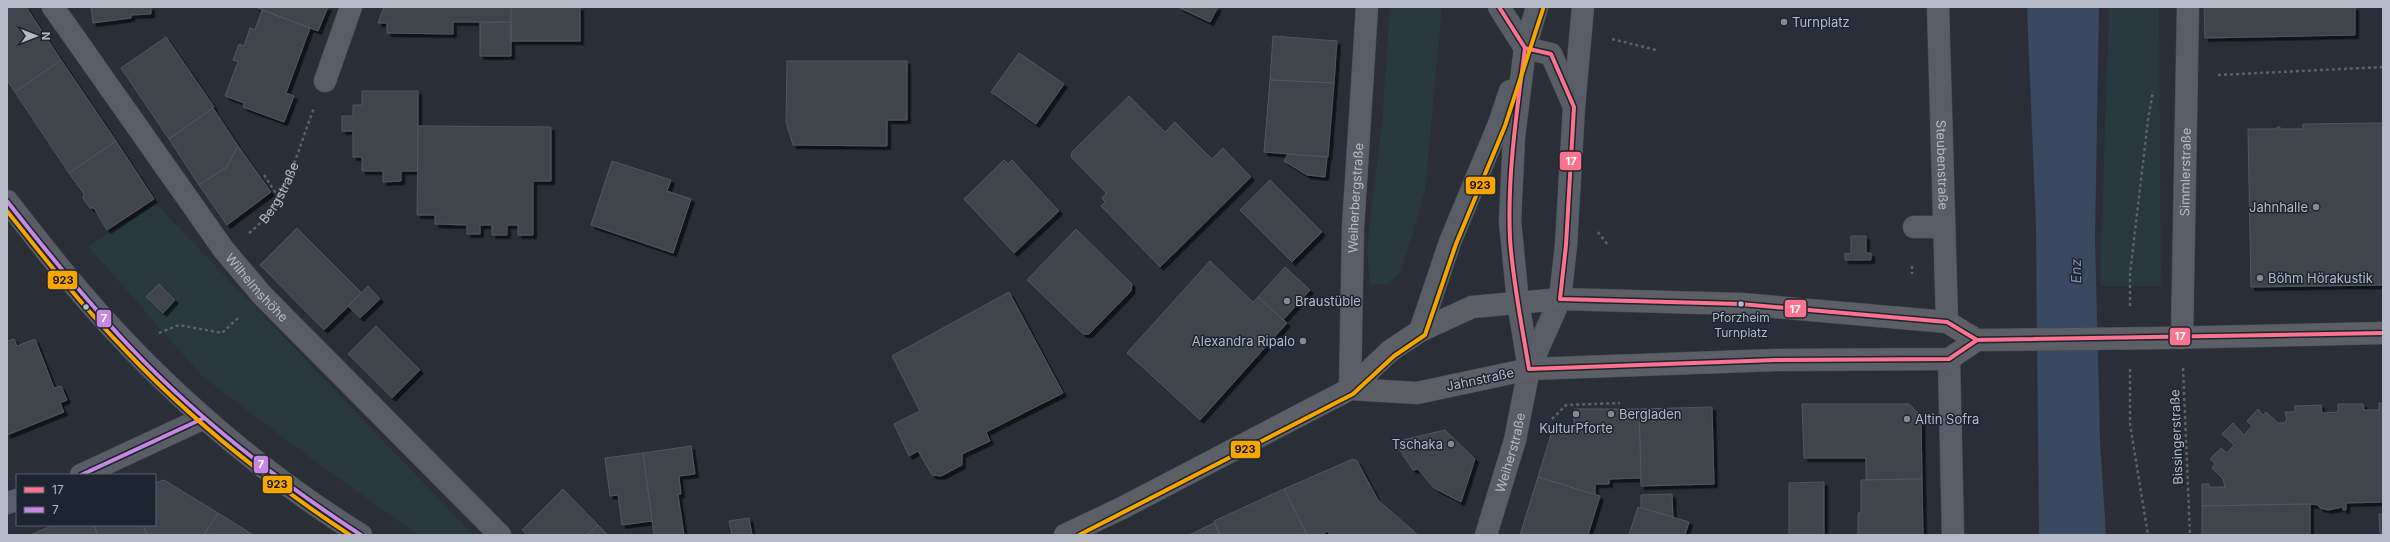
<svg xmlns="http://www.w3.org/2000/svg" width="2390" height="542" viewBox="0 0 2390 542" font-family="Inter,sans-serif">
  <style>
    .green { fill: #27393c }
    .water { fill: #394960 }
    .building { fill: #41454b; stroke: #52565f; filter: url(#shadow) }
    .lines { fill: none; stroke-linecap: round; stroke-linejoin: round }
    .minor-tunnel { stroke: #3f444d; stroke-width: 22; stroke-dasharray: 22 11; stroke-linecap: butt }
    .minor-casing { stroke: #484b51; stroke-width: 23 }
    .major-casing { stroke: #484b53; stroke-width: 23 }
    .path { stroke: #5d6268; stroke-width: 2.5; stroke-dasharray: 3 3; stroke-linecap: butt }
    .minor { stroke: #595d65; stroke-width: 22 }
    .major { stroke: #5c6066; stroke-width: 22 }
    .major-bridge-casing { stroke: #484b53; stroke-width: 23; stroke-linecap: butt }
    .major-bridge { stroke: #5c6066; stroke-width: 22 }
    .bus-1-casing { stroke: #1d2531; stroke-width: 7 }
    .bus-2-casing { stroke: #1d2531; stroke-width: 7 }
    .bus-3-casing { stroke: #1d2531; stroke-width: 7 }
    .bus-1 { stroke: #fc738d; stroke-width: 4 }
    .bus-2 { stroke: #c787e3; stroke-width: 4 }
    .bus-3 { stroke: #f7a600; stroke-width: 4 }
    .poi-dot { fill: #848a95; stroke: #1d2531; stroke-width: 1.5 }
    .bus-dot { fill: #b4bbc7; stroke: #1d2531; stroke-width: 1.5 }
    .labels { text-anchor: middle; stroke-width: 3; stroke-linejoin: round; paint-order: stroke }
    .bus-label { font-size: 12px; fill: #b4bbc7; stroke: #1d2531 }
    .poi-label { font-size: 13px; fill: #b4bbc7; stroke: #1d2531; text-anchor: start }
    .street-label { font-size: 13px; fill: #b4bbc7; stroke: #1d2531 }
    .water-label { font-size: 14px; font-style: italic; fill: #7d92ad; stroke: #1d2531 }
    .line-badge { stroke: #1d2531; stroke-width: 1.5 }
    .badge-label { font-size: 11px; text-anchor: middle; font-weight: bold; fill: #fff }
    .pale-badge-label { font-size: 11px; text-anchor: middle; font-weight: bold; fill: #111 }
  </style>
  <defs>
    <filter id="shadow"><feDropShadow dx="3.5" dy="3.5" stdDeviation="0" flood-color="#0009"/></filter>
  </defs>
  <rect width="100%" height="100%" fill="#2a2f37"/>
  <g class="green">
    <path d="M1390,7H1442L1425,191L1401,272L1386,285L1370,283L1367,248L1382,124Z"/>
    <path d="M2109,7H2159L2161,286H2100Z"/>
    <path d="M155,203L474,535H418L305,454L202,376L88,246Z"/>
  </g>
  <path class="water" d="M2027,7H2099L2095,237L2100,441L2106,535H2039L2036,227Z"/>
  <g class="building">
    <path d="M9,7H26L61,60L15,92L7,80V9Z"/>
    <path d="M91,7H151V14L131,15V18L93,23Z"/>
    <path d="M255,7H328L318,31Z"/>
    <path d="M384,7H511V22H453V34L387,33V23H378Z"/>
    <rect x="511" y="7" width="69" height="34"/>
    <path d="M1178,7H1218L1210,22Z"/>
    <path d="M2204,7H2355V35L2205,38Z"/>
    <path d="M262,10L310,28L286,93L294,96L284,122L243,107L244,103L225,96L238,62L233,60L239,44L244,46L250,28L255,30Z"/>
    <path d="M511,22V56H480V23Z"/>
    <path d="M1273,36L1337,41L1334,83L1270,80Z"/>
    <path d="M166,37L214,107L169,139L121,68Z"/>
    <path d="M1019,53L1064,84L1036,124L991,92Z"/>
    <path d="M61,60L116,141L69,173L15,92Z"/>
    <path d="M787,61H907V120H887V146L793,145L786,122Z"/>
    <path d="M1270,80L1334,83L1328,157L1264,152Z"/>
    <path d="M362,91H418V171H401V181L383,182V171H362V157H353V131H342V116H353V105H362Z"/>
    <path d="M1129,96L1165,132L1175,122L1212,159L1223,148L1251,177L1160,267L1101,206L1105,202L1102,198L1106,193L1071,157L1072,152Z"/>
    <path d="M213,108L238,146L227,167L199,185L169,139Z"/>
    <path d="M2383,123V285L2251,287L2248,129H2277V127H2280V129H2303V124Z"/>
    <path d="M418,126L551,127V181H533V235H518V225H507V235H492V225H480V234H467V225L435,224V215H417Z"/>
    <path d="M116,141L154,199L107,230L94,208H90L83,198L84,194L69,173Z"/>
    <path d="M238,146L271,192L227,225L199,185L227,167Z"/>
    <path d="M1288,154L1327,157L1325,177L1307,175L1284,161Z"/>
    <path d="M1004,160L1008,164L1012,160L1059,211L1014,253L964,199Z"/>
    <path d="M612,161L671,180L667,191L691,199L673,253L591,225Z"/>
    <path d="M1270,180L1322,232L1292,262L1240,210Z"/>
    <path d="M297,228L362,293L324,330L260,265Z"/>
    <path d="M1076,229L1132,284L1131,291L1089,334H1083L1027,280Z"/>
    <path d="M1851,236H1866V253H1871V260H1845V253L1851,254Z"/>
    <path d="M1210,261L1253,302L1258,297L1287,323L1200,420L1127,353Z"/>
    <path d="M1285,267L1310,290L1283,320L1258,297Z"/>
    <path d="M159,284L175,300L163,313L146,297Z"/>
    <path d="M368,286L380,299L360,318L348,306Z"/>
    <path d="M1009,292L1063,393L986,432L990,441L962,454V465L941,476L932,475L918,451L909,456L894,424L920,411L892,356Z"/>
    <path d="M376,326L420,370L392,398L348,354Z"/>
    <path d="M14,339L17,346L35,339L54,388L61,386L67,400L60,403L64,412L7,435V341Z"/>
    <path d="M2379,403H2383V502L2346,503V510H2343V507L2328,510L2320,508L2318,505L2310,504L2202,506V484H2209V487H2225L2223,479L2212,468L2215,464L2210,459L2221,448L2227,453L2234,445L2222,434L2233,423L2244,435L2252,426L2247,421L2258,409L2263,415L2266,412L2278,423H2285L2287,419L2285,412H2295V406L2321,405L2322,413L2338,412V404H2363L2364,410H2379Z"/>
    <path d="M1802,404H1909L1921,416L1922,479L1866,480V458H1804Z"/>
    <path d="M1712,407L1714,484L1641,486L1639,409Z"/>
    <path d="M1574,409H1639L1641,478L1609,479V484H1595V495L1538,477L1553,428L1574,427Z"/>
    <path d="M1445,430L1475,459L1461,502L1434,488L1418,469L1413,470L1399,449V445L1403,440Z"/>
    <path d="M691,446L695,474L679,476L681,494L678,495L684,535H654L643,453Z"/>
    <path d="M643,453L652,521L622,525L618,495L610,496L605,458Z"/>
    <path d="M1353,459L1357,461L1378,500L1418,535H1330L1328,531L1321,535H1307L1284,489Z"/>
    <path d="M1538,477L1600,496L1588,535H1520Z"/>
    <path d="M1922,479L1923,535H1858V513H1861V480Z"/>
    <path d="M164,480L218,513L204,535H147L143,525H155V483Z"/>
    <path d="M1824,482V535H1789V483Z"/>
    <path d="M563,489L598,525L587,535H527L522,530Z"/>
    <path d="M1284,489L1307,535H1220L1214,521Z"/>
    <path d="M1672,494L1673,517L1641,508V495Z"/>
    <path d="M2310,504V535H2202V506Z"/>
    <path d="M1638,507L1689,522L1685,535H1629Z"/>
    <path d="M218,513L242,528L253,535H204Z"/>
    <path d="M2379,514H2383V535H2380Z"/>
    <path d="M749,518L752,535H732L729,521Z"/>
    <path d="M1214,523L1220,535H1189Z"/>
    <path d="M54,525H94L98,535H30Z"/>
    <path d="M94,525H143L147,535H98Z"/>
    <path d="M598,525L608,535H587Z"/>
  </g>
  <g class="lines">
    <g class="minor-tunnel">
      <path d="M72,525L76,535"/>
      <path d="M107,525L111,535"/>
    </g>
    <g class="minor-casing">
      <g id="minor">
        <path id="s2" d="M53,7L224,250L262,295L500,535"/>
        <path d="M1499,7L1525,48L1551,54L1573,104"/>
        <path id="s3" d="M1938,7L1947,322"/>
        <path d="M325,81L351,7"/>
        <path d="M7,201C26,225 45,250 65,274C148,375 250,466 361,535"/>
        <path d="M1914,227H1944"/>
        <path d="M1420,331L1450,242L1499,124L1510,91"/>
        <path id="s4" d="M2182,338L2188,7"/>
        <path d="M1949,359L1953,535"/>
        <path d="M1529,369L1518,302L1510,221L1514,137L1525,48L1537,7"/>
        <path id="s5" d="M1350,389L1353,228L1367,7"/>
        <path d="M81,475L204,418"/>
        <path d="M7,503L17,500"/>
        <path id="s6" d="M1486,535L1515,440L1529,369L1560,299L1566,245L1574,107L1583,7"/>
      </g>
    </g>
    <g class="major-casing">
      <g id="major">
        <path d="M2161,338L2383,333"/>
        <path d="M1065,535L1122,508L1350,389L1390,351L1420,331L1472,307L1560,299L1741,304L1947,322L1977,340L1949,359L1776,360L1529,369L1417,393L1350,389"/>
      </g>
    </g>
    <g class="path">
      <path d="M1612,39L1656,50"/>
      <path d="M2218,75L2383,67"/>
      <path d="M264,175L279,198"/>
      <path d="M1598,232L1608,245"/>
      <path id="s1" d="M249,233C285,206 298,149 314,108"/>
      <path d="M1912,266V274"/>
      <path d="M2130,306V274L2148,120L2153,91"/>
      <path d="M159,333L179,325L222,333L239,317"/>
      <path d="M2183,368L2190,535"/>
      <path d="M2130,369V424L2148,535"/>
      <path d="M1552,419L1566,405L1620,403"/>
    </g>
    <use href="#minor" class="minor"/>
    <use href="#major" class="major"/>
    <g class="major-bridge-casing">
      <path id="major-bridge" d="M1977,340L2161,338"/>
    </g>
    <use href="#major-bridge" class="major-bridge"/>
    <g class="bus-1-casing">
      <g id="bus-1">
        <path d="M1499,7L1525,48L1551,54L1574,107L1566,245L1560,299L1741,304L1947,322L1977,340"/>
        <path d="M1525,48C1517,111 1507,175 1510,239C1513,283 1522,326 1529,369L1776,360L1949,359L1977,340"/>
        <path d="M1977,340L2383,333"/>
      </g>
    </g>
    <g class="bus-2-casing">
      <g id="bus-2">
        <path d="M7,201C46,251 86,300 130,347C198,419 277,480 361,535"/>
        <path d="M81,475L204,418"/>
      </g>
    </g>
    <g class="bus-3-casing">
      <g id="bus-3">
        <path d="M7,211C45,259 83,307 126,351C193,422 269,482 350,535"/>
        <path d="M1079,535L1353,394L1394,356L1425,335L1456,244L1505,126L1543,9"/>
      </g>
    </g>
    <use href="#bus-1" class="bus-1"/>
    <use href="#bus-2" class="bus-2"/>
    <use href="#bus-3" class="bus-3"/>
  </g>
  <g class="poi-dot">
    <circle cx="1784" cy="22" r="4"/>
    <circle cx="2316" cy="207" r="4"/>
    <circle cx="2260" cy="278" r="4"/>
    <circle cx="1287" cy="301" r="4"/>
    <circle cx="1303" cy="341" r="4"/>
    <circle cx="1576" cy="414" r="4"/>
    <circle cx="1611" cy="414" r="4"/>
    <circle cx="1907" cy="419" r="4"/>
    <circle cx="1451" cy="444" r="4"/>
  </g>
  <g class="bus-dot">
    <circle cx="1741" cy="304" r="3.5"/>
    <circle cx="86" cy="307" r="3.5"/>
  </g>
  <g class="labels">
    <g class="bus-label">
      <text x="1741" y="322">Pforzheim<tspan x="1741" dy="15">Turnplatz</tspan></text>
    </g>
    <g class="poi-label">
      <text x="1792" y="27">Turnplatz</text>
      <text x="2308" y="212" text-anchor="end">Jahnhalle</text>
      <text x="2268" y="283">Böhm Hörakustik</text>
      <text x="1295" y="306">Braustüble</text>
      <text x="1295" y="346" text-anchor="end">Alexandra Ripalo</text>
      <text x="1619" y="419">Bergladen</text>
      <text x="1915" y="424">Altin Sofra</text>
      <text x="1576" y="433" text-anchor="middle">KulturPforte</text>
      <text x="1443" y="449" text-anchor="end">Tschaka</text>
    </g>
    <g class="street-label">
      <text dy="5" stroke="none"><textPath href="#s3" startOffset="158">Steubenstraße</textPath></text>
      <text dy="5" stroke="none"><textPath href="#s4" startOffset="166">Simmlerstraße</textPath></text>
      <text dy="5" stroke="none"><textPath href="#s1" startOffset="51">Bergstraße</textPath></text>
      <text dy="5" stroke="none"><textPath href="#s5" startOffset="191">Weiherbergstraße</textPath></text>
      <text dy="5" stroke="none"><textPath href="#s2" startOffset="347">Wilhelmshöhe</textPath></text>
      <text transform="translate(1480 379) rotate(-12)" y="5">Jahnstraße</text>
      <text transform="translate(2176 437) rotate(-92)" y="5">Bissingerstraße</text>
      <text dy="5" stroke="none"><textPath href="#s6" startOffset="86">Weiherstraße</textPath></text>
    </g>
    <g class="water-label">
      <text transform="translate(2076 271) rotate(-91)" y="5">Enz</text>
    </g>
  </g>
  <g class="line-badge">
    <rect x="1559" y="151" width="23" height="20" rx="4" fill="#fc738d"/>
    <rect x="1465" y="176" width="31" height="19" rx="4" fill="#f7a600"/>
    <rect x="47" y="270" width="31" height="20" rx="4" fill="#f7a600"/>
    <rect x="1784" y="299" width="23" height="19" rx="4" fill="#fc738d"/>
    <rect x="96" y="309" width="16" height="19" rx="4" fill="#c787e3"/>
    <rect x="2169" y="327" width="22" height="19" rx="4" fill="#fc738d"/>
    <rect x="1230" y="440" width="31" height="19" rx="4" fill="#f7a600"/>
    <rect x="253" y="455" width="16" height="19" rx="4" fill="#c787e3"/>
    <rect x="262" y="475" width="31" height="19" rx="4" fill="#f7a600"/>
  </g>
  <g class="badge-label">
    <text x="1571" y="165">17</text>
    <text x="1795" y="313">17</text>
    <text x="104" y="322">7</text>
    <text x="2180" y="340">17</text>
    <text x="261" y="468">7</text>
  </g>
  <g class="pale-badge-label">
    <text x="1480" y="189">923</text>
    <text x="63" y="284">923</text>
    <text x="1245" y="453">923</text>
    <text x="277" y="488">923</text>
  </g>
  <rect width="2390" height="542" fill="none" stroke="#b4bbc7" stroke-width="16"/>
  <rect x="16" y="474" width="140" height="52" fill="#1d2531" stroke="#59616d"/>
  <rect x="24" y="487" width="20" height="6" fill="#fc738d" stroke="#59616d"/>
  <text x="52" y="494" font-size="12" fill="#b4bbc7">17</text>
  <rect x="24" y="507" width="20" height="6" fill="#c787e3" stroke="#59616d"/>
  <text x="52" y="514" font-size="12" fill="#b4bbc7">7</text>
  <g transform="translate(36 36) rotate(90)" stroke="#1d2531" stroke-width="3" paint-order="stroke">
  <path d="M0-3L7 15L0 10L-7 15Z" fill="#b4bbc7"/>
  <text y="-6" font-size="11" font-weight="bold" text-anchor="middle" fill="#b4bbc7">N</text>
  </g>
</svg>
